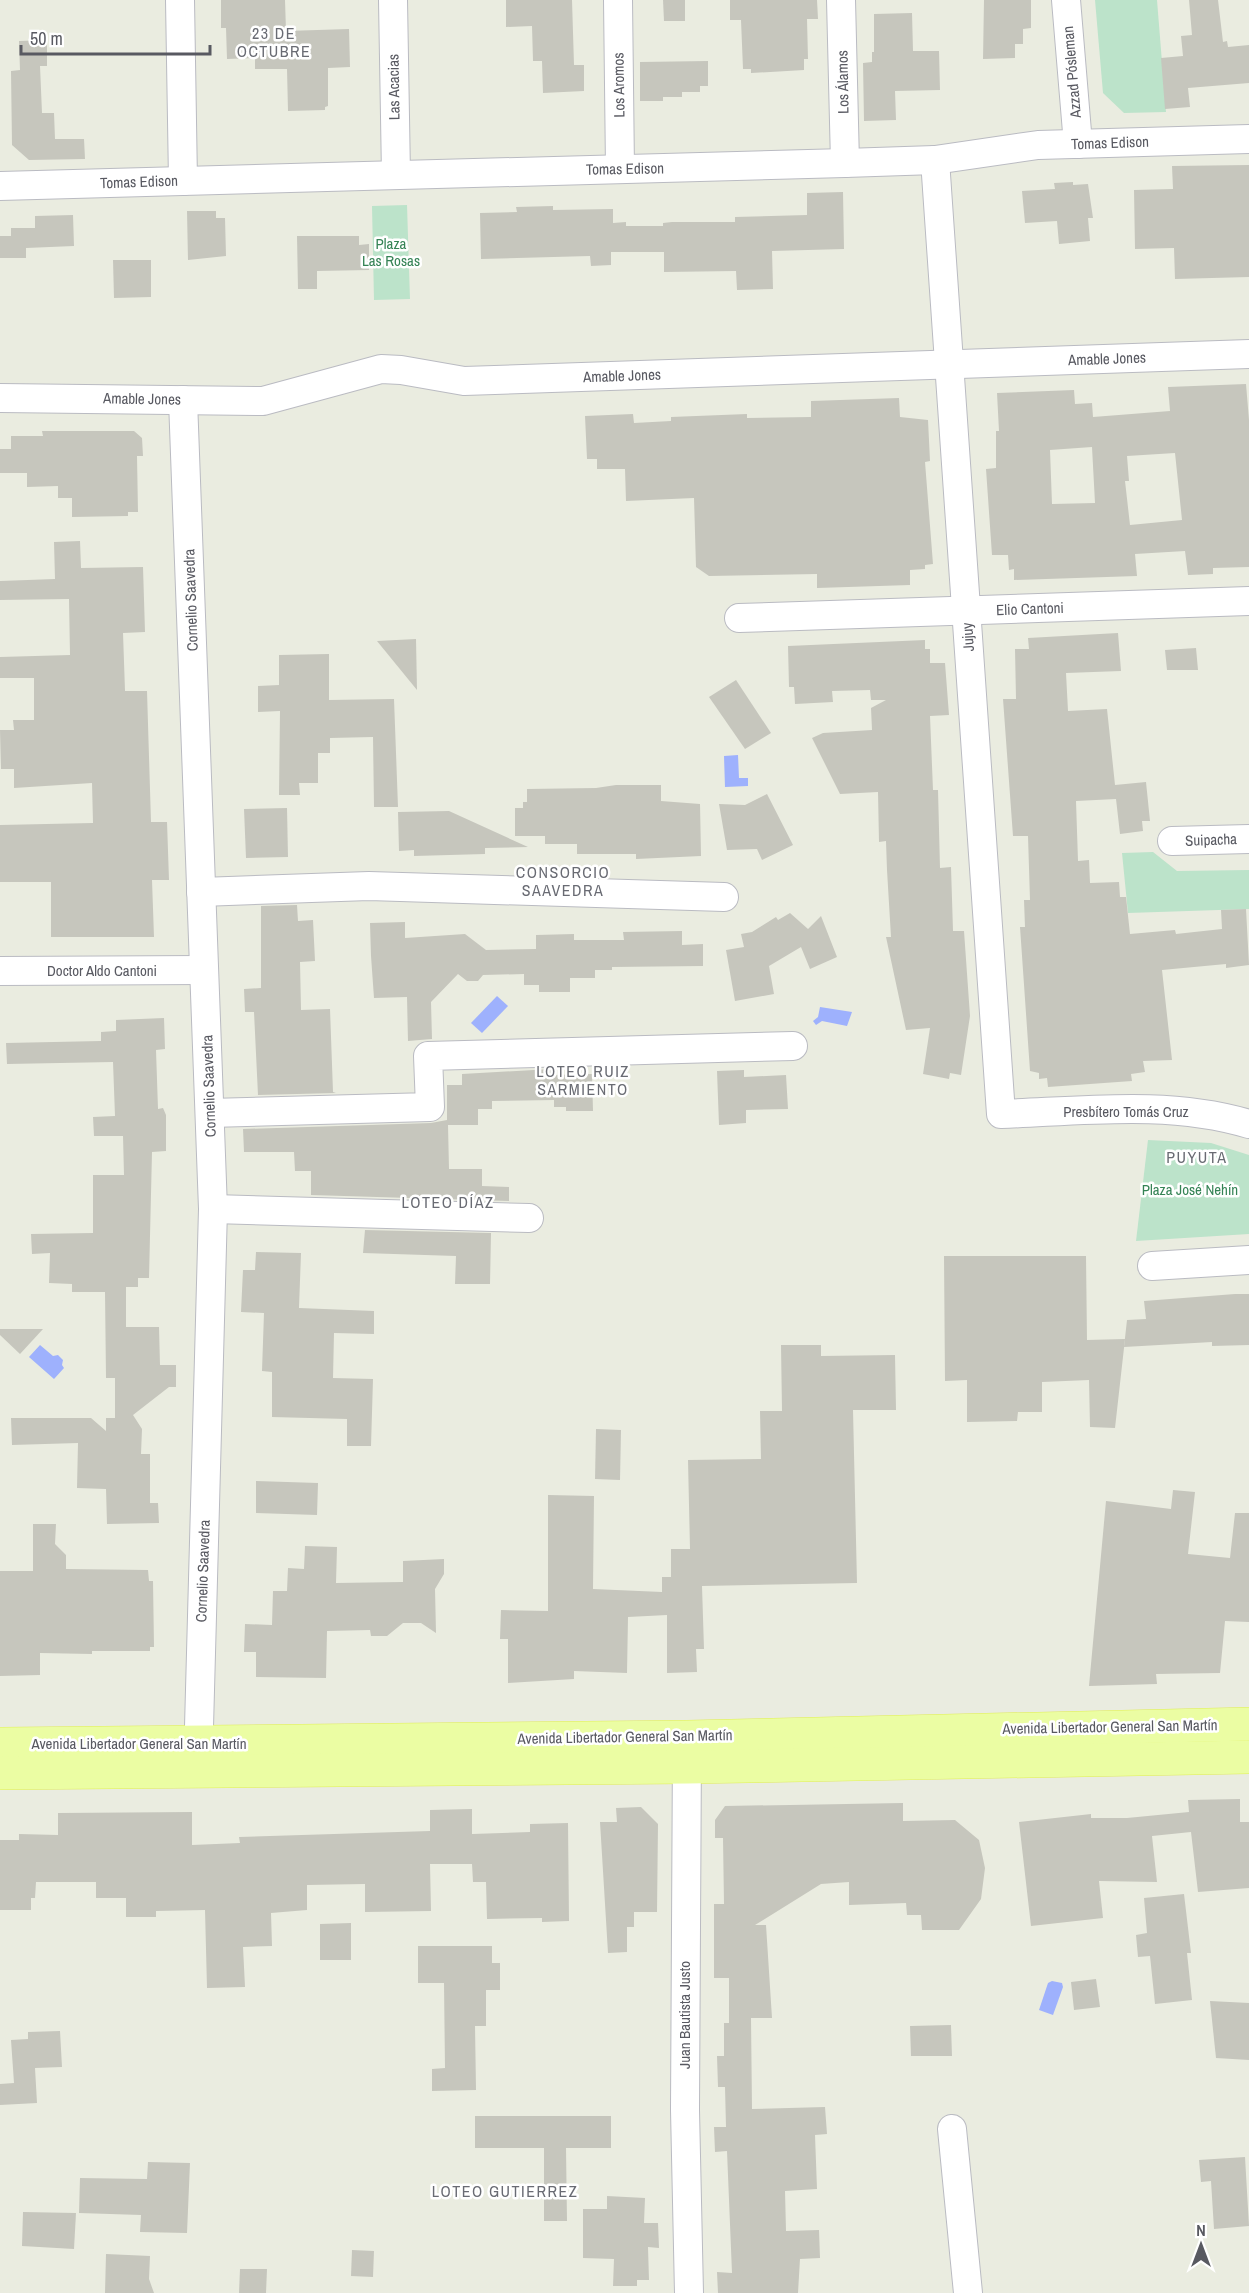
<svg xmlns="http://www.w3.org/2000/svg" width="1249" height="2293" viewBox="0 0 1249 2293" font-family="'Archivo Narrow',sans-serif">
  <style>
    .green { fill: #bce3ca }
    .water { fill: #9eb1fd }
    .building { fill: #c6c6bd; fill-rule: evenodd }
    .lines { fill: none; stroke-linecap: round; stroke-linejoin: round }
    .minor-casing { stroke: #babbc2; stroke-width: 30 }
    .major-casing { stroke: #e1ee56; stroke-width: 34 }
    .minor { stroke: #fff; stroke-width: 28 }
    .major { stroke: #ebfda3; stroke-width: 33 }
    .labels { text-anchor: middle; stroke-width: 5; stroke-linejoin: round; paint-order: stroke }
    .street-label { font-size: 15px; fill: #585961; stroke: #fff }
    .park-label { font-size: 15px; fill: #358355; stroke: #fff }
    .neighbourhood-label { font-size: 16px; letter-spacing: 1.5px; fill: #696b73; stroke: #fff }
  </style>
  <rect width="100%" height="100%" fill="#eaece0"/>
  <g class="green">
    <path d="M1095,0H1157L1166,112L1124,113L1103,93Z"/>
    <path d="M407,205L410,299L374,300L372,206Z"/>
    <path d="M1153,852L1177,871L1249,870V909L1128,913L1122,853Z"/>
    <path d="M1148,1140L1211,1143L1249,1155V1234L1136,1241Z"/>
  </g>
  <g class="water">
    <path d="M738,755L739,778H748V786L725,787L724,756Z"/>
    <path d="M497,996L508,1006L482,1033L471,1023Z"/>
    <path d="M820,1007L852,1012L847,1026L822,1021L816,1025L813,1021L818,1017Z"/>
    <path d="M40,1345L53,1356L58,1355L63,1360L62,1365L64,1368L54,1379L29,1357Z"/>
    <path d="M1052,1981L1062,1983L1063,1987L1053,2015L1039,2010L1048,1983Z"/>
  </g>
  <g class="building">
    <path d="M221,0H285L286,31L349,29L350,67L328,68V106L325,107V110L288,111L287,69H255V58L227,59L226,28H221Z"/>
    <path d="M506,0H572L574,65H584V91L543,93L542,61H533L532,26L506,27Z"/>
    <path d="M663,0H685V21H664Z"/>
    <path d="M730,0H817L818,19H807L808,59H804V70L751,73V69H743L741,20H730Z"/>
    <path d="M984,0H1031V28L1023,29V44H1015V58L983,59Z"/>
    <path d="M1189,0H1218L1223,42L1227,41L1228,47L1249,45V83L1188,88L1190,107L1165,109L1161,58L1183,56L1181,36L1192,35Z"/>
    <path d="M912,13L913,51H939L940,90L895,91L896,120L864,121L863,63L872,62V52H874V14Z"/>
    <path d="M47,40V66H40L42,113H54L55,139H84L85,159L29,160L12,145L11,71L20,70L19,41Z"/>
    <path d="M708,61V86H700V92H682V97H663V101H640V62Z"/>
    <path d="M1249,165V277L1175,279L1174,248L1135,249L1134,190L1173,189L1172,166Z"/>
    <path d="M1073,182V185L1088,184L1093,218H1088L1090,241L1059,244L1057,221L1025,223L1022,191L1055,189L1054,183Z"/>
    <path d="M843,192L844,249L772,251L773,289L737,290L736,271L664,272V252H611V265L591,266L590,256L481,259L480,213L517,212L516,207L553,206V210L613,209V223L626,222V226H663V223L672,222H735V217L807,215V193Z"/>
    <path d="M187,211H216V218H225L226,256L188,260Z"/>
    <path d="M73,215L74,246L26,248V258H0V236H11V228H35V216Z"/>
    <path d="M297,236H359V245L369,244V270L317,271V289H298Z"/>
    <path d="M113,260H151V297L114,298Z"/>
    <path d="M1246,384L1249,420V567L1213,568V574L1188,575L1185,551L1135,554L1137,576L1014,580V569L1009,570L1008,555H992L986,469L996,468V431H999L997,393L1074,390L1075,404L1092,403L1093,417L1170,411L1168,387ZM1092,447L1095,503L1052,504L1050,450ZM1175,453L1182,520L1130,525L1125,481H1129L1127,456Z"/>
    <path d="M899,398L900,417L928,420L930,461L925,462L933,564L925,565V569L910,570V585L817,588V574L709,576L696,567L694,498L626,501L625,469H597V459H587L585,416L633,414L634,423L671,421V417L747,414V418L811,417V401Z"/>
    <path d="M42,431H134L142,438L143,456H137L138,512H128V516L72,517V498H58V486L27,487V473H0V449H11V436H43Z"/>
    <path d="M80,541L81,568L143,567L145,632L123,633L125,691H147L151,822H167L169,880H152L154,937H51V882H0V825L93,823L92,783L14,788V769H1L0,730H14L13,720H34V678H0V657L70,655L69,599L0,600V581L55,579L54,542Z"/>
    <path d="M1118,633L1121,671L1066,673L1068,711L1107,709L1115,785L1146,782L1150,821H1142L1143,831L1120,834L1116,799L1076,801L1078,861L1089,860L1090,883L1119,882L1120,897H1126L1130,934L1175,930L1176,934L1222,929L1221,910L1246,909L1249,965L1226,968V964L1162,970L1172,1060L1143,1061L1145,1072L1131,1074L1132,1081L1048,1087L1047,1078L1039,1079V1073L1030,1071L1020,927H1025L1024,900H1030L1028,836H1013L1003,699H1016L1015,649H1029L1028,638Z"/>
    <path d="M416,639L417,690L377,641Z"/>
    <path d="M925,640V649H930V663H945L949,715L930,716L933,790H938L940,868L951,867L953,931H964L970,1016L961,1075L950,1073L949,1079L923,1074L930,1028L906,1030L886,937H891L887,870L886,841L879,842L878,792L840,794L812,738L823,733L872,730L871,708L886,700H871L870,690L832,691L833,702L795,704L794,687H789L788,646Z"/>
    <path d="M1196,648L1198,670H1167L1165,650Z"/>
    <path d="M329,654V700L394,699L398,807H374L373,737L330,738V753H318V783H299L300,795H279L280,711L258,712V686L279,685V655Z"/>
    <path d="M736,680L771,733L745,749L709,697Z"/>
    <path d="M616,785H661V801L700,804L701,856L636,859V854H577V844H545V836H515V808H523V802H527V789L596,788Z"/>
    <path d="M767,794L793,845L762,860L757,849L727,850L719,804L745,805Z"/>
    <path d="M287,808L288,857L246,858L244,809Z"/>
    <path d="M449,811L528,847L485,848V854L414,856V850L399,851L398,812Z"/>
    <path d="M297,905L298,921L313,920L315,961L300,962L301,1010L330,1009L333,1092L336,1093L258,1095L254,1012H245L244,989L261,988V906Z"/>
    <path d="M790,913L808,929L821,916L837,957L810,969L801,947L769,966L774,994L735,1001L726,950L744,947L741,934L752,932L776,917L778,920Z"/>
    <path d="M405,922V938L465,934L486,950L536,949V935L574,934V940H624L623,932L682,931V945L703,944V966L612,967V970H595V978H570V992H539V985H524V974L483,975L478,981H467L458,974L431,1002L432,1039L408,1041L407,997L374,998L371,956L370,923Z"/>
    <path d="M164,1018L165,1049L156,1050L158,1109L163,1108L166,1115V1151L152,1152L149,1278H138V1287H126V1327H159L160,1365H176V1387H169L133,1415L142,1429L141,1454H150V1503H158L159,1523L107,1524L106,1489L77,1488L78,1443L12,1445L11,1418H91L106,1431V1418H115V1378H106L105,1292H72V1284L49,1283L50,1253L32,1254L31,1234L93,1233V1175H124L123,1136H94L93,1117L115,1116L113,1062L7,1064L6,1043L101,1041V1032L116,1031V1020Z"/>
    <path d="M551,1069V1075L592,1074L593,1111H566V1107H554V1100L492,1101V1109H478V1125H448L449,1169H482V1186L509,1187V1201L311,1195V1171H295L294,1152H244L243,1129L431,1123L447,1120V1085H462V1074Z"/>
    <path d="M744,1070V1077L786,1075L788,1109L746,1110V1123L719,1125L717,1071Z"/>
    <path d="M365,1230L491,1233L490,1284H455L456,1256L363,1253Z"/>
    <path d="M256,1252L301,1253L299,1308L374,1311V1334L334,1333L333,1378L373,1379L371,1446H347V1419L272,1417V1372L262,1371L264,1313L241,1312L243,1270H255Z"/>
    <path d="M944,1256H1086L1087,1340L1125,1339L1115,1428L1090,1427L1089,1380L1042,1382V1412H1018L1017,1421L967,1422V1380L945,1381Z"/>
    <path d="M1235,1294H1249V1345L1212,1346V1342L1124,1347L1127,1320L1146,1319L1144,1301Z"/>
    <path d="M0,1329H43L20,1354L0,1335Z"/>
    <path d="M781,1345H821V1356L895,1355L896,1410H853L857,1583L702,1586L704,1649H696L697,1672L667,1673V1615L628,1617L627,1673L574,1671V1679L508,1683V1639H500L501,1610L548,1611V1495L594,1496L593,1589L662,1592V1577H671V1549H690L688,1460L761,1459L760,1411H782Z"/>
    <path d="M596,1429L621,1430L620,1480L595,1479Z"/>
    <path d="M256,1481L318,1483L317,1515L256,1513Z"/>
    <path d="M1173,1490L1195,1492L1188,1554L1230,1558L1235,1513H1249V1622L1225,1621L1220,1673L1156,1674L1157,1684L1089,1686L1106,1501L1171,1509Z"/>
    <path d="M33,1524H56L55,1544L66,1555V1569L148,1570L149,1581H153L154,1647H150V1651H92V1654L40,1653V1675L0,1676V1571H33Z"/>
    <path d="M305,1546L337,1547L336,1583L403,1582V1561L444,1559V1574L435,1589L436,1633L421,1623H403L387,1636H371L370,1630L327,1631L326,1678L256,1677V1652H244L245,1624L272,1625L273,1591H287L288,1568L304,1569Z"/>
    <path d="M1240,1799V1822H1249V1888L1198,1892L1191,1832L1152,1836L1157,1882L1099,1881L1103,1918L1031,1926L1019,1822L1091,1814V1818H1127L1189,1812L1188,1800Z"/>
    <path d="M903,1803V1821L955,1820L979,1840L985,1868L981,1899L959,1930H922L921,1915H907L906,1903L849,1905V1882L821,1884L755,1925H766L772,2018H751L752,2109L825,2107L827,2134L815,2135L817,2189L785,2191L786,2231L819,2230L820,2258L800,2259L798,2293H718L717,2272L732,2273L727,2151L715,2152L714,2127H726L725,2087H718L717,2056H724V2023H729V1978H714V1904H724L723,1838H715V1820L725,1806Z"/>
    <path d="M641,1807L658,1824L657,1912H634V1927H627V1952L608,1953L600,1822H617L616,1808Z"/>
    <path d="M472,1809V1834L530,1832V1824L568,1823L569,1921L542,1922V1918L487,1919L486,1882H473L472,1864H430L431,1911L365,1912V1884L307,1885V1910L271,1913L272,1946L243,1947L245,1987L207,1988L205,1910L156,1911V1917H126V1898H96V1882H36L35,1898H31V1910H0V1840H19V1834L58,1835V1813L192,1812V1845L240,1843L239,1837L430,1831V1810Z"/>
    <path d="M1184,1894L1191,1953H1187L1192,2000L1155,2004L1150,1956L1138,1957L1136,1935L1147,1933L1144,1898Z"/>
    <path d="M351,1923V1960H320V1924Z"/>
    <path d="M418,1946H492V1963H500V1990H486V2026H475L476,2090L432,2091V2069L445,2068L444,1983H418Z"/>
    <path d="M1096,1979L1100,2007L1074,2010L1071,1982Z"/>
    <path d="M1210,2001L1249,2003V2060L1216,2058Z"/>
    <path d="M951,2025L952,2056H911L910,2026Z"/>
    <path d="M60,2031L62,2067L35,2068L37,2103L0,2105V2084L14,2083L11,2040L28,2039V2032Z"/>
    <path d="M475,2116H611V2148H566L567,2221H544V2148H475Z"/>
    <path d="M1245,2157L1249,2226L1214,2229L1211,2181L1201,2182L1199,2160Z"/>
    <path d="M148,2162L190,2163L187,2233L140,2232L141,2215L79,2213L80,2178L147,2179Z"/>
    <path d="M607,2196L645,2198L644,2223H658L659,2248L648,2247L649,2280H637V2286H613L614,2259L583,2258V2209H607Z"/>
    <path d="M23,2212L76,2213L74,2249L22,2246Z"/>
    <path d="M352,2250L374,2251L373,2277L351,2276Z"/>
    <path d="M106,2254L150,2256L149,2279L154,2293H105Z"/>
    <path d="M240,2269H267L266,2293H239Z"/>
  </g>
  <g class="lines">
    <g class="minor-casing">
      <g id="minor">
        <path d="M180,0L183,181"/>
        <path d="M393,0L396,175"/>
        <path d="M618,0L620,169"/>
        <path d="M841,0L845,163"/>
        <path d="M1066,0L1078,144"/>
        <path d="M935,160L1001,1114C1083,1111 1170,1100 1249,1124"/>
        <path d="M0,186L845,163L935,160L1038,145L1249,139"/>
        <path d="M0,398L263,401L381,369L401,370L464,381L1249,354"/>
        <path d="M183,400L213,1209L198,1764"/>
        <path d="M739,618L1249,601"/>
        <path d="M1172,841L1249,839"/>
        <path d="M201,892L369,886L724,897"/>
        <path d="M0,971L204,970"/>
        <path d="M210,1113L430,1107L428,1056L793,1046"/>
        <path d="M213,1209L529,1218"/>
        <path d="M1152,1266L1249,1260"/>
        <path d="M687,1746L685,2110L689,2293"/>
        <path d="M952,2129L968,2293"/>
      </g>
    </g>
    <g class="major-casing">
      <g id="major">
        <path d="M0,1744L687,1737L1249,1724"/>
        <path d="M0,1773L687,1767L1249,1757"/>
      </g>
    </g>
    <use href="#minor" class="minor"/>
    <use href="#major" class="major"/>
  </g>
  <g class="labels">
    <g class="street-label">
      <text transform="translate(1072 72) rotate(-95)" y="5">Azzad Pósleman</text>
      <text transform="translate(843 82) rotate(-91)" y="5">Los Álamos</text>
      <text transform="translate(619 85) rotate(-91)" y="5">Los Aromos</text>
      <text transform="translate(394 87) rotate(-91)" y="5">Las Acacias</text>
      <text transform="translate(1110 143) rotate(-2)" y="5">Tomas Edison</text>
      <text transform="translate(625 169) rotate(-1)" y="5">Tomas Edison</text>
      <text transform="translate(139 182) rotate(-2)" y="5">Tomas Edison</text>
      <text transform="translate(1107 359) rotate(-2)" y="5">Amable Jones</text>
      <text transform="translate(622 376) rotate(-2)" y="5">Amable Jones</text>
      <text transform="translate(142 399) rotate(1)" y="5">Amable Jones</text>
      <text transform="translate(191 600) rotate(-92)" y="5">Cornelio Saavedra</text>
      <text transform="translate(1030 609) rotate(-2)" y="5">Elio Cantoni</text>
      <text transform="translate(968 637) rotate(-94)" y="5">Jujuy</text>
      <text transform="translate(1211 840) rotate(-2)" y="5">Suipacha</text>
      <text x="102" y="976">Doctor Aldo Cantoni</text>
      <text transform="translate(209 1086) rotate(-92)" y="5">Cornelio Saavedra</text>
      <text x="1126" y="1117">Presbítero Tomás Cruz</text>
      <text transform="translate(203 1571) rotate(-88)" y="5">Cornelio Saavedra</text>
      <text transform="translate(1110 1727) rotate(-1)" y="5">Avenida Libertador General San Martín</text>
      <text transform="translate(625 1737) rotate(-1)" y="5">Avenida Libertador General San Martín</text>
      <text x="139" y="1749">Avenida Libertador General San Martín</text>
      <text transform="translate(685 2015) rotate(-90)" y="5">Juan Bautista Justo</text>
    </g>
    <g class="park-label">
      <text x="391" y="249">Plaza<tspan x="391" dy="17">Las Rosas</tspan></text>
      <text x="1190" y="1195">Plaza José Nehín</text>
    </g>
    <g class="neighbourhood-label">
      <text x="274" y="39">23 DE<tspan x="274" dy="18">OCTUBRE</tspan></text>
      <text x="563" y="878">CONSORCIO<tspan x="563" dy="18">SAAVEDRA</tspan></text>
      <text x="583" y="1077">LOTEO RUIZ<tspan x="583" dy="18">SARMIENTO</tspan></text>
      <text x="1197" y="1163">PUYUTA</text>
      <text x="448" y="1208">LOTEO DÍAZ</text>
      <text x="505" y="2197">LOTEO GUTIERREZ</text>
    </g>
  </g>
  <g transform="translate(1201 2245)" stroke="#ffffff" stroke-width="4.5" paint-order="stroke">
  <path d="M0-4.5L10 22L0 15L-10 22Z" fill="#585961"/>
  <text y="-9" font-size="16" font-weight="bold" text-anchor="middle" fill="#585961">N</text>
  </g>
  <path d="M21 45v9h189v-9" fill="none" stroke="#585961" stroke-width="3"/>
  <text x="30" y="45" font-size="18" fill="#585961" stroke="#ffffff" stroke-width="4.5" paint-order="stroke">50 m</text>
</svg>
